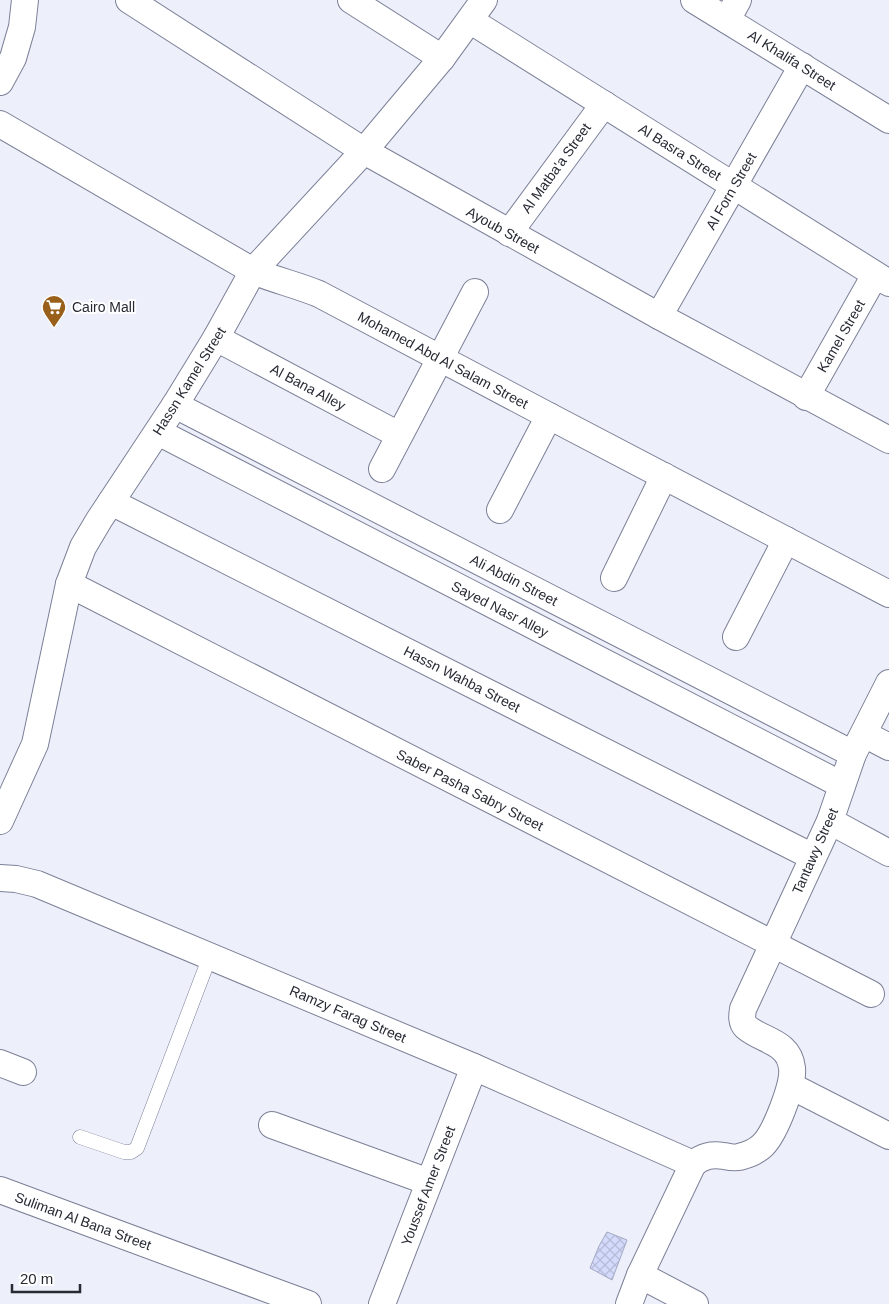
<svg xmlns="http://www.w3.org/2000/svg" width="889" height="1304" viewBox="0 0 889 1304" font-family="Helvetica,sans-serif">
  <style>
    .building { fill: url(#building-cross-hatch); stroke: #a4a9c2 }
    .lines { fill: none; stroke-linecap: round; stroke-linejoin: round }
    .service-casing { stroke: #7c8098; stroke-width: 15 }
    .minor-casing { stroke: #7c8098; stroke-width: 28 }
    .service { stroke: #fff; stroke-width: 14 }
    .minor { stroke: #fff; stroke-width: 26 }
    .labels { text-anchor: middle; stroke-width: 4; stroke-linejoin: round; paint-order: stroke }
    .street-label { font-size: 14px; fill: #272933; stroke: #fff }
    .poi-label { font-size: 14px; fill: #272933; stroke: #fff; text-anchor: start }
  </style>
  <defs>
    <pattern id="building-cross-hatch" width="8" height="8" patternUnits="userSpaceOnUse" patternTransform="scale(1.25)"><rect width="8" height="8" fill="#d4dafb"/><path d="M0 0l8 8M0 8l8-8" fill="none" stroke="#b6bbd8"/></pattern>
  </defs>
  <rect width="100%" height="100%" fill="#edf0fa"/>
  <path class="building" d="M607,1232L627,1240L612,1280L590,1268L599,1246Z"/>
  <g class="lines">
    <g class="service-casing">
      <path id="service" d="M80,1137L124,1152H131L137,1148L210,956"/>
    </g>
    <g class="minor-casing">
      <g id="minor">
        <path d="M129,0L364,151L659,316L889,440"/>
        <path d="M351,0L442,58"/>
        <path d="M694,0L889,120"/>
        <path d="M727,20L738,0"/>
        <path d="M471,21L889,283"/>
        <path d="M0,82L13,58L22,27L25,0"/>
        <path d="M0,124L253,271C275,280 297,285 319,294L549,416L889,594"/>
        <path d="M509,233L604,104"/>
        <path d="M659,316L802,66"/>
        <path d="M216,338L399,435"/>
        <path d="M806,397L875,275"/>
        <path d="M175,405L853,754"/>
        <path d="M158,432L842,785"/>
        <path d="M382,469L475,292"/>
        <path d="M111,502L813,857"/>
        <path d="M500,510L549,416"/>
        <path d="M614,578L664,476"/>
        <path d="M69,584L871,994"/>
        <path d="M736,637L786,540"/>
        <path d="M864,734L889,747"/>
        <path d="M0,821L35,744L69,584L83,547L99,520L175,405L216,338L253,271L364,151L442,58L484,0"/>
        <path d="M830,821L889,853"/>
        <path d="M0,878L16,879L37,884L474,1067L693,1164"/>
        <path d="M0,1063L23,1072"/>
        <path d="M791,1086L889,1136"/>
        <path d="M272,1125L429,1182"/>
        <path d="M0,1190L308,1304"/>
        <path d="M640,1275L695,1304"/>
        <path d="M382,1304L474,1067"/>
        <path d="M629,1304L640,1275L693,1164C703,1156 711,1154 724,1156C729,1157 735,1158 739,1157C748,1155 757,1151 763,1145C775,1133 794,1085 792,1068C789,1041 762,1041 746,1027C741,1022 742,1015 743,1009L830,821L853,754L889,683"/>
      </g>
    </g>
    <use href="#service" class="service"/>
    <use href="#minor" class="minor"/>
  </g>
  <defs>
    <g id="supermarket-pin" transform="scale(1.25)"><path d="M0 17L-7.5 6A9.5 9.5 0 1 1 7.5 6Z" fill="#98601a" stroke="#fff"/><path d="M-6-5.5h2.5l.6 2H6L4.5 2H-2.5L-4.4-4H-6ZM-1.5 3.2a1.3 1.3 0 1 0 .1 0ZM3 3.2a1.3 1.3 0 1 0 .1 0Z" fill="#fff"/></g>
  </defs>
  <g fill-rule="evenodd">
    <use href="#supermarket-pin" x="54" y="307"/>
  </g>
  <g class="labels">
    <g class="street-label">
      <text transform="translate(792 60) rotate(32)" y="5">Al Khalifa Street</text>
      <text transform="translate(680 152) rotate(32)" y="5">Al Basra Street</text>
      <text transform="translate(556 168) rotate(-54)" y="5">Al Matba'a Street</text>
      <text transform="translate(731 191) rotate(-60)" y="5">Al Forn Street</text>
      <text transform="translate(503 230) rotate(29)" y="5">Ayoub Street</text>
      <text transform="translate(841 336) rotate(-60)" y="5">Kamel Street</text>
      <text transform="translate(443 360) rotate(28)" y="5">Mohamed Abd Al Salam Street</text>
      <text transform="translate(189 381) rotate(-58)" y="5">Hassn Kamel Street</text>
      <text transform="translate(308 387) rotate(28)" y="5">Al Bana Alley</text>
      <text transform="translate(514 580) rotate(27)" y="5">Ali Abdin Street</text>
      <text transform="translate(500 609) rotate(27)" y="5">Sayed Nasr Alley</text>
      <text transform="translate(462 679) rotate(27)" y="5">Hassn Wahba Street</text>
      <text transform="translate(470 790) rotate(27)" y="5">Saber Pasha Sabry Street</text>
      <text transform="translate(815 851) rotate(-66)" y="5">Tantawy Street</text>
      <text transform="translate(348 1014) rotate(23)" y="5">Ramzy Farag Street</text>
      <text transform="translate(428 1186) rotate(-69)" y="5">Youssef Amer Street</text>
      <text transform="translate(83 1221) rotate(20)" y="5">Suliman Al Bana Street</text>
    </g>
    <g class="poi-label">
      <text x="72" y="312">Cairo Mall</text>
    </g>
  </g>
  <path d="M12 1284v8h68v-8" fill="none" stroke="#272933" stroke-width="2.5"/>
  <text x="20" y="1284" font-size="15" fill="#272933" stroke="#ffffff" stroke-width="4" paint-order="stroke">20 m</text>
</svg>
